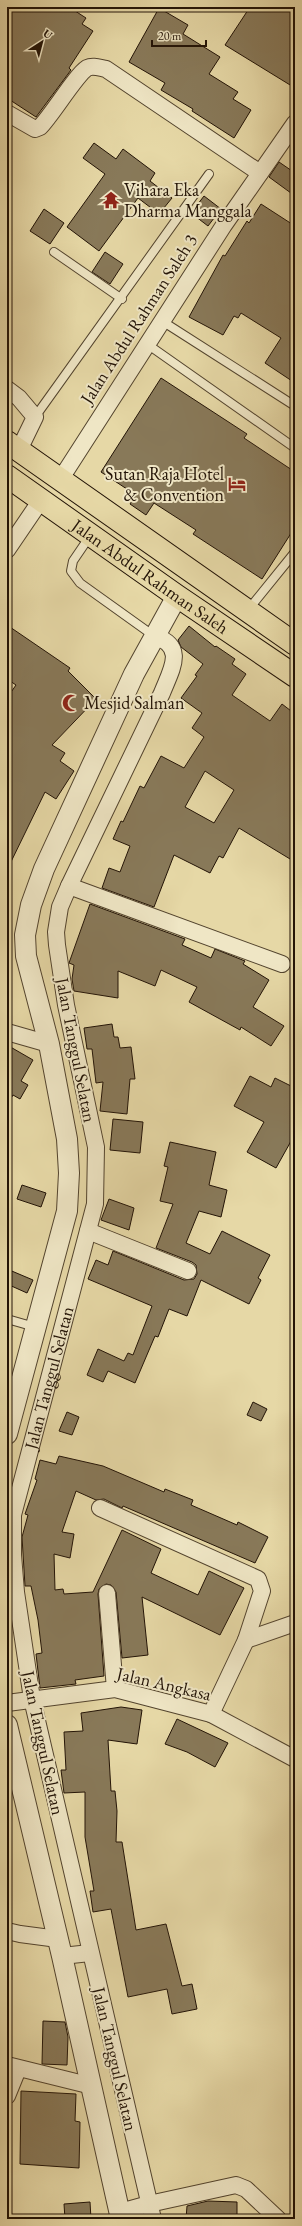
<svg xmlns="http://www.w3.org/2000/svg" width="302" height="2226" viewBox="0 0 302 2226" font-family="'EB Garamond',serif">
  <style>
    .building { fill: #887959; stroke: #221306; fill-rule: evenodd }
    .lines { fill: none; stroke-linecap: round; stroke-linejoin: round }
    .service-casing { stroke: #53442e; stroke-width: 10 }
    .minor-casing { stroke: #53442e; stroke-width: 18 }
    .tertiary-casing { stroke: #53442e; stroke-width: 22 }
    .trunk-casing { stroke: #221306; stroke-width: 24 }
    .service { stroke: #efe6c5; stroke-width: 8 }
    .minor { stroke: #efe6c5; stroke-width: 16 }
    .tertiary { stroke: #efe6c5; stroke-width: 20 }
    .trunk { stroke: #e6d8a6; stroke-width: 22 }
    .labels { text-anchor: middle; stroke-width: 4; stroke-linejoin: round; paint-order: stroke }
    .poi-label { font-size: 18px; fill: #221306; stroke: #efe6c5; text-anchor: start }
    .street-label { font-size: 18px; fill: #221306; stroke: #efe6c5 }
  </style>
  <rect width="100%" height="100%" fill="#e6d8a6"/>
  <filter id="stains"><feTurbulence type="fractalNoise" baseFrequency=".005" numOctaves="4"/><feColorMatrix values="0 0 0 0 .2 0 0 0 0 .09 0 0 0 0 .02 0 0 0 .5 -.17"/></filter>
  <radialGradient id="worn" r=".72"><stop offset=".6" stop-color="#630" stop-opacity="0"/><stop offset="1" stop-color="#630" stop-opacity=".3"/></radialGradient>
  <g class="building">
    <path d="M7,7H69L86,18L82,24L93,31L69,68L71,70L36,117L7,98Z"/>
    <path d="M250,7H288L295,12V88L225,45Z"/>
    <path d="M159,8L188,25L183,34L220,57L209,74L238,92L233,99L251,110L234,138L192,111L193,109L161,90L165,83L129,62Z"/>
    <path d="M94,143L116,159L123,149L155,173L150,181L172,198L159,214L138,198L99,251L67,227L105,174L83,158Z"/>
    <path d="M279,162L295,173V196L269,177Z"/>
    <path d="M204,196L221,209L208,226L191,213Z"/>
    <path d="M261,204L295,226V383L265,363L281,338L241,313L238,318L234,316L223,335L189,317L223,255L225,256L247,221L249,223Z"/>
    <path d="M44,209L64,223L50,244L30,231Z"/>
    <path d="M105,252L123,264L110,284L92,272Z"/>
    <path d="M161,378L247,434L244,438L295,472V527L262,579L193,534L196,530L154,503L146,515L130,504L136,495L101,472Z"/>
    <path d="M7,625L70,668L68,671L96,699L52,745L65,753L60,761L74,771L56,799L45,792L7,870V698L16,685L7,679Z"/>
    <path d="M189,626L215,647L216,646L235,659L232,664L246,674L232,695L270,721L282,704L295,714V862L239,828L223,858L219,856L210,873L174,855L154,907L102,888L109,868L120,872L130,846L113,839L121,821L123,822L140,786L144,788L161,756L184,768L204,737L192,728L202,713L181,698L197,676L195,675L203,664L181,647L178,640ZM205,771L234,790L214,823L185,807Z"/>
    <path d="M90,904L185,939L182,945L211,958L215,949L245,961L243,964L269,980L253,1007L284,1026L271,1046L241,1027L240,1030L189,1002L197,987L161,970L155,986L118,971V998L74,991L72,979L74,965L69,963Z"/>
    <path d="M112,1024L114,1037H118L120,1048L131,1047L135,1079H130L127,1114L100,1111L103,1082L96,1083L92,1049H87L84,1028Z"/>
    <path d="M7,1045L33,1060L21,1081L28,1085L20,1099L13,1095L7,1105Z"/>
    <path d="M250,1076L271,1087L275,1078L295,1088V1134L276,1168L247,1152L264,1122L234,1106Z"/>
    <path d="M113,1119L143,1122L140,1153L110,1150Z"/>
    <path d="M170,1142L216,1152L209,1185L227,1190L221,1217L199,1211L186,1243L210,1254L222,1231L270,1255L258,1278L261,1280L249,1304L201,1280L187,1316L169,1309L158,1337L155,1336L135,1383L108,1371L103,1382L87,1375L98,1349L124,1361L128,1353L133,1355L152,1306L88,1279L96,1260L108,1265L113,1251L184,1280L194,1279L197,1274L196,1265L192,1262L156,1248L173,1204L160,1201L168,1167L164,1166Z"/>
    <path d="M22,1185L46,1193L41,1207L17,1199Z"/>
    <path d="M109,1199L134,1208L129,1230L101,1220Z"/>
    <path d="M7,1269L33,1280L27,1293L7,1284Z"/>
    <path d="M253,1402L267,1409L261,1421L247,1415Z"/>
    <path d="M67,1412L79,1417L72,1435L59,1431Z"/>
    <path d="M59,1456L103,1466L164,1492L165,1489L193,1500L191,1505L237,1525L238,1522L268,1537L255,1563L123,1506L122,1508L104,1499L96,1500L76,1491L62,1532L74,1534L70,1558L54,1554L55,1590L63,1589L64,1594L93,1592L122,1530L161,1549L151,1573L198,1595L209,1571L244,1588L220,1635L142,1597L148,1655L122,1658L116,1592L111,1585L106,1584L99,1589L98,1594L104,1676L75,1680L76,1684L40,1688L36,1654L42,1653L38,1620L31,1586H25L22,1537L28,1515L25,1514L37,1480L35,1479L40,1460L56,1464Z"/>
    <path d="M121,1707L142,1710L137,1744L108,1740L111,1791H115L117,1811L116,1842H122L136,1930L166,1924L182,1986L192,1984L197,2009L172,2014L167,1989L128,1997L111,1909L93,1912L90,1891H94L85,1837V1792L64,1793L61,1770H66L64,1732L83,1731L81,1713Z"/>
    <path d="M177,1719L228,1743L215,1767L187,1752L165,1744Z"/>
    <path d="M43,2021L65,2022L68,2037L67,2065L42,2064Z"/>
    <path d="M21,2091L76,2094L75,2121L80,2122L79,2168L20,2164Z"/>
    <path d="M208,2201L237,2202V2219H186L187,2206Z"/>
    <path d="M90,2202L91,2219H65L64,2204Z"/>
  </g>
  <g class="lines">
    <g class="service-casing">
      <g id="service">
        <path d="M54,252L122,299"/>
        <path d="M162,321L295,406"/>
        <path d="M147,344L295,448"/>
        <path d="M35,417L209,174"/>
        <path d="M90,536L73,561L71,571L80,583L154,636"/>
        <path d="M248,610L295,552"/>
        <path d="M7,1319L35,1327"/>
      </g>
    </g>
    <g class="minor-casing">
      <g id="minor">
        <path d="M7,113L35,129L40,127C52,115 76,75 87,68C93,65 100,68 106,69L260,173"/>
        <path d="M7,389L19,398L35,417L19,450"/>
        <path d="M60,480L224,225L295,123"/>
        <path d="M7,550L41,500"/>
        <path d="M69,886L282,964"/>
        <path d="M7,1032L49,1044"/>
        <path d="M88,1231L188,1271"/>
        <path d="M100,1508L258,1579L262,1591L246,1640L211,1714"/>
        <path d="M107,1593L115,1689"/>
        <path d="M246,1640L295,1623"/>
        <path d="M7,1703L115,1689L211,1714L295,1759"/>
        <path d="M7,1931L20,1934L58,1939"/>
        <path d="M62,1956L90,1953"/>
        <path d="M7,2065L92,2086"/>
        <path d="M7,2096L18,2069"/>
        <path d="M120,2212L149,2204L236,2185L246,2189L278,2219"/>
        <path id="s1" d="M153,2219L32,1699L16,1592L13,1555V1515L95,1204L96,1147L66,1005L57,945L56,932L60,907L69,886L162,693C171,670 187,646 154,636"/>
      </g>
    </g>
    <g class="tertiary-casing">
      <g id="tertiary">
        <path d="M7,1434L67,1211L69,1173L67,1139L49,1044L26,956L25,935L31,905L44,869L134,674L177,596"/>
        <path d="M7,1725L62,1956L121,2219"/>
      </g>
    </g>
    <g class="trunk-casing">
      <g id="trunk">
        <path d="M7,442L295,644"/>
        <path id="s2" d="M7,476L177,596L295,676"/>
      </g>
    </g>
    <use href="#service" class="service"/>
    <use href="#minor" class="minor"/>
    <use href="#tertiary" class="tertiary"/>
    <use href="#trunk" class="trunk"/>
  </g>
  <defs>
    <g id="temple-bare" transform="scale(1.38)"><path d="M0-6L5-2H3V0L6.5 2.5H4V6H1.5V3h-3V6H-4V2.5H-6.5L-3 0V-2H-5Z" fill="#8f2418" stroke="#efe6c5" stroke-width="2.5" paint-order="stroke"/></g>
    <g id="hotel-bare" transform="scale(1.38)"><path d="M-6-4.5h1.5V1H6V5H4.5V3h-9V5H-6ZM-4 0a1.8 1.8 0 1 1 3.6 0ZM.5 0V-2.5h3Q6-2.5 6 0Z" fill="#8f2418" stroke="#efe6c5" stroke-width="2.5" paint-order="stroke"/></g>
    <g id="mosque-bare" transform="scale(1.38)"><path d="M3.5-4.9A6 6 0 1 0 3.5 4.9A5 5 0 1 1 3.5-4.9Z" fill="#8f2418" stroke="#efe6c5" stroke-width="2.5" paint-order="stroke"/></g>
  </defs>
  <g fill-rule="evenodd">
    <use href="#temple-bare" x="111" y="200"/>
    <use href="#hotel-bare" x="237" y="484"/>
    <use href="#mosque-bare" x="71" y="703"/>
  </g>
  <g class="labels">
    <g class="poi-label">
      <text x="124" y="196">Vihara Eka<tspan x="124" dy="21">Dharma Manggala</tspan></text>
      <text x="224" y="480" text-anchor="end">Sutan Raja Hotel<tspan x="224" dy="21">&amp; Convention</tspan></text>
      <text x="84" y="709">Mesjid Salman</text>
    </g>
    <g class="street-label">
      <text transform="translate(139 319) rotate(-57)" y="6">Jalan Abdul Rahman Saleh 3</text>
      <text dy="6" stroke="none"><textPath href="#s2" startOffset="175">Jalan Abdul Rahman Saleh</textPath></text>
      <text transform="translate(76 1050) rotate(79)" y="6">Jalan Tanggul Selatan</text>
      <text dy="6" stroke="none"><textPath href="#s1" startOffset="861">Jalan Tanggul Selatan</textPath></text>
      <text transform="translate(164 1684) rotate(13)" y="6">Jalan Angkasa</text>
      <text transform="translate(43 1743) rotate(78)" y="6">Jalan Tanggul Selatan</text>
      <text transform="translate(115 2059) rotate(77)" y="6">Jalan Tanggul Selatan</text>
    </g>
  </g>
  <rect width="302" height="2226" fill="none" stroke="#e6d8a6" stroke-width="24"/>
  <rect x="8" y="8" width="286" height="2210" fill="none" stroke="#221306" stroke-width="2"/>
  <rect x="12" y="12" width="278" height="2202" fill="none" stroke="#221306"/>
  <g transform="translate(42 42) rotate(36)" stroke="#efe6c5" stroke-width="3" paint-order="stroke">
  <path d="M0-3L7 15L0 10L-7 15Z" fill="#221306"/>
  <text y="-6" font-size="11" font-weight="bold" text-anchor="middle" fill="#221306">U</text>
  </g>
  <path d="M152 40v6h54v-6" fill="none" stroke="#221306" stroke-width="2"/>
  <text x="158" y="40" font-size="12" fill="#221306" stroke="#efe6c5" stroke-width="3" paint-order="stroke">20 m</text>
  <rect width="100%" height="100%" filter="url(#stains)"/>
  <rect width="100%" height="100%" fill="url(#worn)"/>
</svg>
